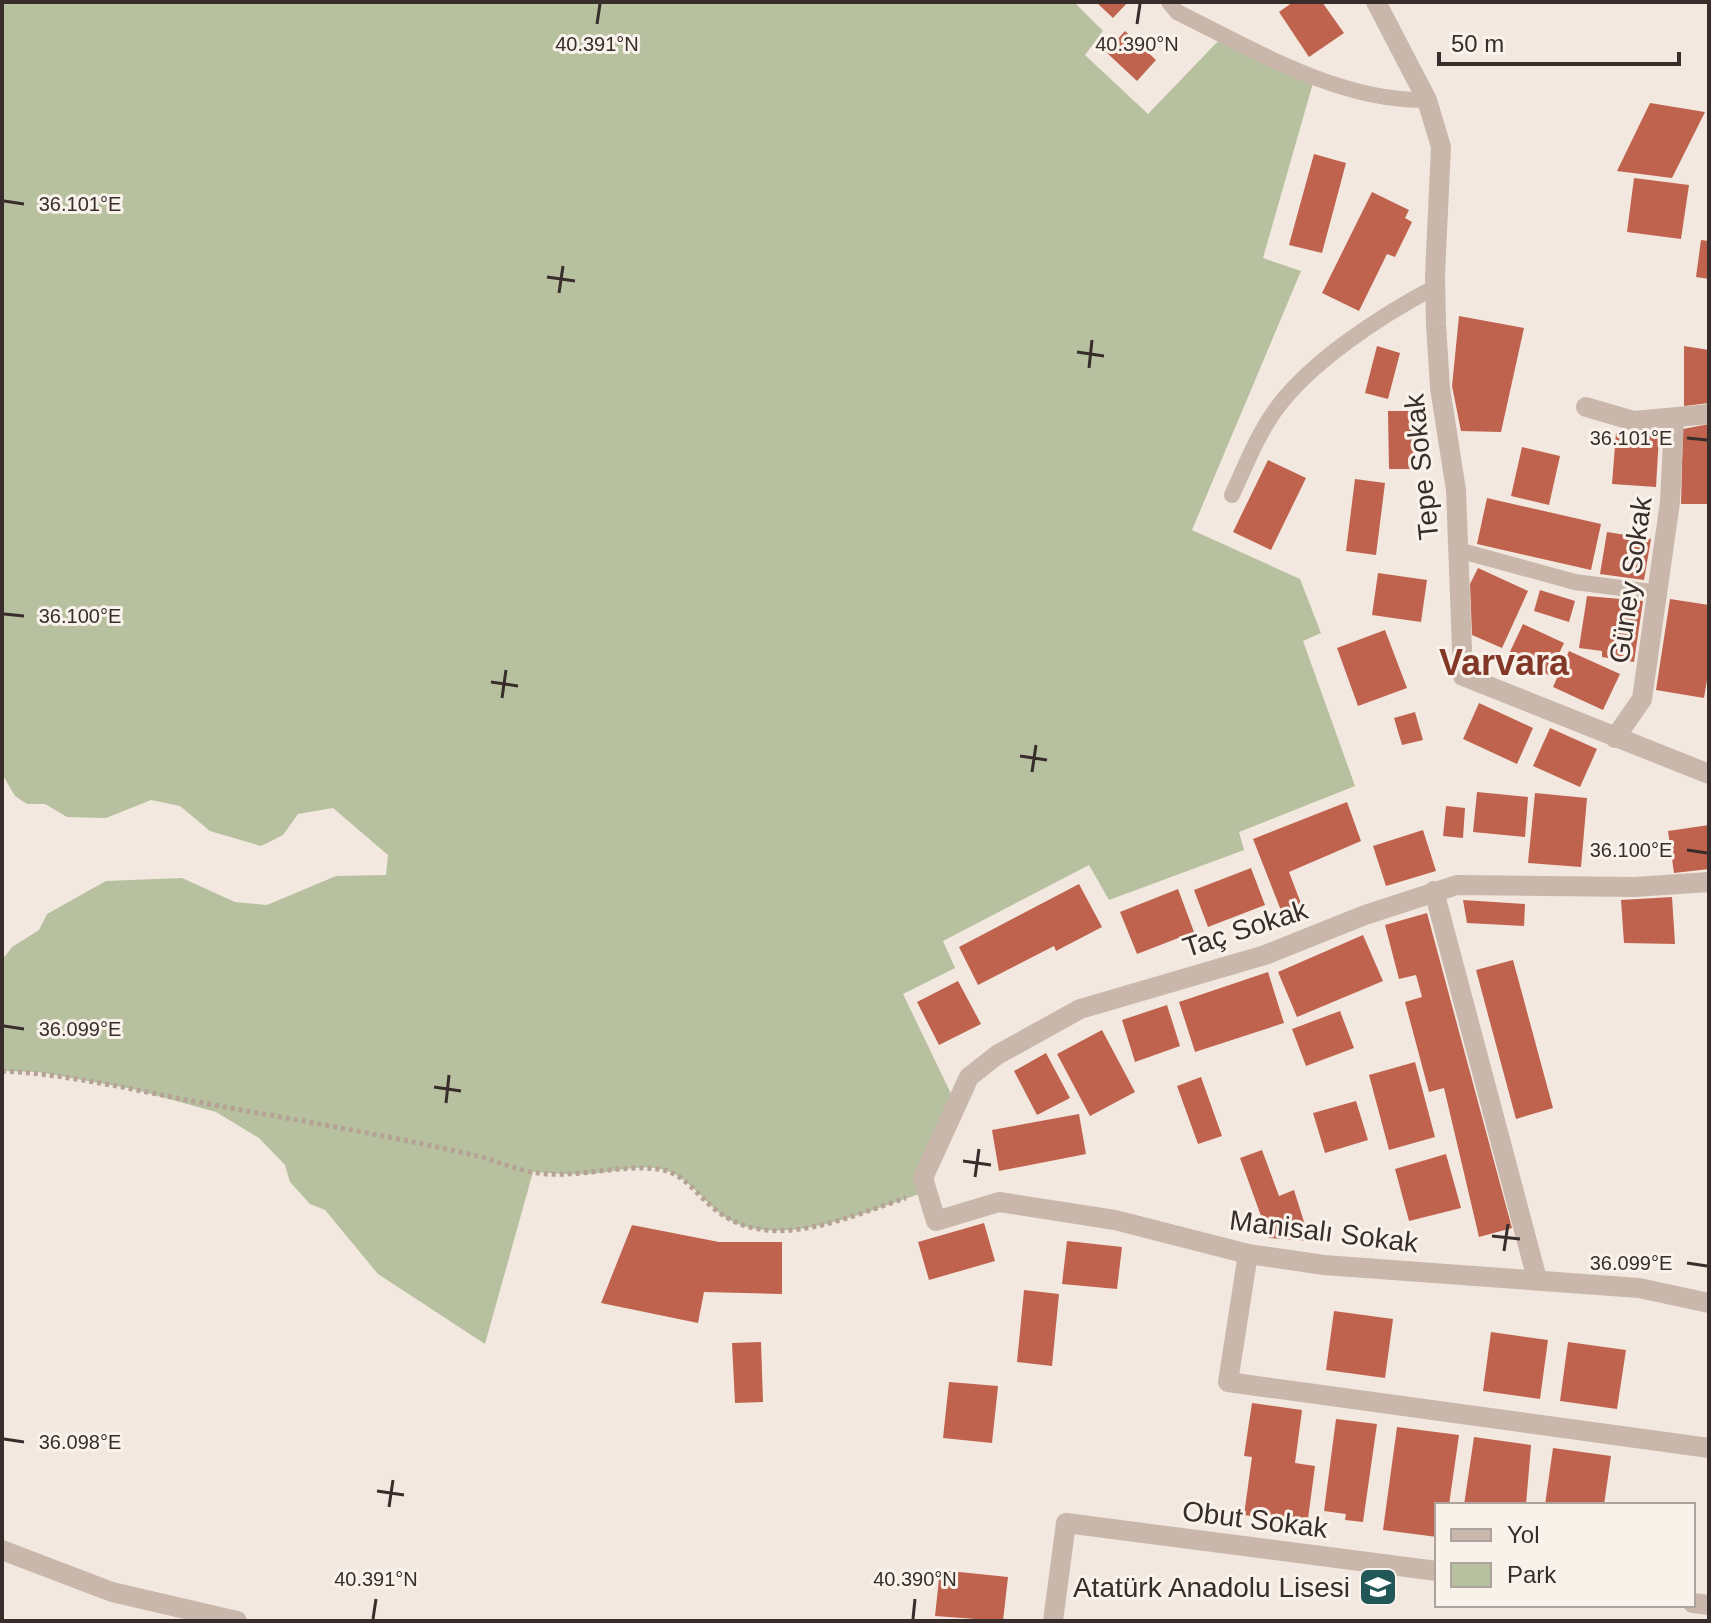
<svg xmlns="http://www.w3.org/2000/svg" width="1711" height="1623" viewBox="0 0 1711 1623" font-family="Helvetica,sans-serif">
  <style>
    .green { fill: #b7c09f }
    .building { fill: #c0634e }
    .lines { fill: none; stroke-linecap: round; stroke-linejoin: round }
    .path { stroke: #b5a195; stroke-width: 5; stroke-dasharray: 4 4; stroke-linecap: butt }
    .lane { stroke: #cab7ab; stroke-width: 16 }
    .street { stroke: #cab7ab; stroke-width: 20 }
    .ticks { fill: none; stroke: #382d2a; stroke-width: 3 }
    .labels { text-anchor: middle; stroke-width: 6; stroke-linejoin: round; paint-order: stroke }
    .street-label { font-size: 28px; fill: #382d2a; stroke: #f9f2eb }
    .poi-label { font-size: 28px; fill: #382d2a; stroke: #f9f2eb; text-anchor: end }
    .district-label { font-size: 36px; font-weight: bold; fill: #833727; stroke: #f9f2eb }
    .ticks-label { font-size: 20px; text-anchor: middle; fill: #382d2a; stroke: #f9f2eb; stroke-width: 6; stroke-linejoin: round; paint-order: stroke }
  </style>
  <rect width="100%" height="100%" fill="#f2e8df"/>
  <path class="green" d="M2,2H1074L1103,31L1085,55L1148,114L1224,35L1315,76L1263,258L1301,271L1192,530L1300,579L1321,633L1303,641L1355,786L1239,832L1244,850L1109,900L1089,865L943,941L955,968L903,994L956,1104L928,1191C873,1209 782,1251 728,1219C703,1204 690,1175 660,1169C636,1164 612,1173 588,1174C569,1175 551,1173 533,1172L485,1344L378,1274L325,1210L310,1204L290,1182L285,1165L259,1138L216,1112L133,1089L38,1072L2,1071V960L12,947L39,930L47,914L106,881L182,878L235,902L267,905L336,876L386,875L388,855L333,808L298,814L283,835L261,846L210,831L180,806L151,800L106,818L67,817L45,804H27L15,796L2,774Z"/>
  <g class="building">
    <path d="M1096,2H1128L1113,18Z"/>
    <path d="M1293,2H1322L1344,33L1309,57L1279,12Z"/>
    <path d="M1125,31L1156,60L1137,81L1106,52Z"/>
    <path d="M1650,103L1705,112L1672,178L1617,171Z"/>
    <path d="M1314,154L1346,163L1322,253L1289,245Z"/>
    <path d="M1634,178L1689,185L1681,239L1627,232Z"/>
    <path d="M1372,192L1409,210L1405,218L1412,222L1395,257L1387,254L1359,311L1322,293Z"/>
    <path d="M1701,240L1709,241V279L1696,277Z"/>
    <path d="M1459,316L1524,328L1501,432L1461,431L1452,386Z"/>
    <path d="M1377,346L1400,353L1388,399L1365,393Z"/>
    <path d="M1684,346L1709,350V403L1684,406Z"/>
    <path d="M1388,411H1415V469H1389Z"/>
    <path d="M1709,424V504H1681L1683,429Z"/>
    <path d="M1616,433L1659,436L1656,487L1612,484Z"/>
    <path d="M1522,447L1560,456L1549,505L1511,496Z"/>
    <path d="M1268,460L1306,478L1271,550L1233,532Z"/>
    <path d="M1355,479L1385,483L1376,555L1346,551Z"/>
    <path d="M1487,498L1601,524L1591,570L1477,544Z"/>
    <path d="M1607,532L1651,539L1644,580L1600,574Z"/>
    <path d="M1478,568L1528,591L1502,648L1472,635L1470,584Z"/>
    <path d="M1378,573L1427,580L1421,622L1372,615Z"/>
    <path d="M1540,590L1575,601L1569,622L1534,611Z"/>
    <path d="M1587,596L1643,601L1634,662L1602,657V651L1579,648Z"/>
    <path d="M1670,599L1709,605V668L1704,698L1656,690Z"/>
    <path d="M1523,624L1564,643L1549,675L1508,656Z"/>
    <path d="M1385,630L1407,688L1358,706L1337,648Z"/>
    <path d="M1569,651L1620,674L1603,710L1553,687Z"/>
    <path d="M1479,703L1533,728L1517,764L1463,739Z"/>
    <path d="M1415,712L1423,740L1402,745L1394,718Z"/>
    <path d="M1550,728L1597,749L1580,787L1533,766Z"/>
    <path d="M1477,792L1528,797L1525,837L1473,832Z"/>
    <path d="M1535,793L1587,798L1581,867L1528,863Z"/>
    <path d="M1347,802L1361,841L1289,872L1302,906L1282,913L1253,839Z"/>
    <path d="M1446,806L1465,808L1463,838L1443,836Z"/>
    <path d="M1709,825V869L1674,873L1668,831Z"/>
    <path d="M1423,830L1436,871L1386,886L1373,846Z"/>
    <path d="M1251,868L1265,905L1208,927L1194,890Z"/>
    <path d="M1079,884L1102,927L1056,951L1054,946L978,985L959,947Z"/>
    <path d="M1178,889L1194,932L1137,954L1120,912Z"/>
    <path d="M1672,897L1675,944L1624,943L1621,900Z"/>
    <path d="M1463,900L1525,904L1524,926L1467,923Z"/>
    <path d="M1427,913L1512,1228L1479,1237L1444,1088L1429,1092L1405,1002L1422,997L1416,975L1399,979L1385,925Z"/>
    <path d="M1363,935L1383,981L1297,1017L1278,972Z"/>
    <path d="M1513,960L1553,1108L1516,1119L1476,970Z"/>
    <path d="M1268,972L1284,1023L1195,1052L1179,1002Z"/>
    <path d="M958,981L981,1024L939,1045L917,1002Z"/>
    <path d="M1167,1005L1180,1046L1135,1062L1122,1020Z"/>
    <path d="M1340,1011L1354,1048L1306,1066L1292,1029Z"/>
    <path d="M1102,1030L1135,1092L1090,1116L1057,1054Z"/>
    <path d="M1046,1053L1070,1098L1037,1115L1014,1071Z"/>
    <path d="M1415,1062L1435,1137L1389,1150L1369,1075Z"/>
    <path d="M1201,1077L1222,1136L1198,1144L1177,1086Z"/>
    <path d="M1356,1101L1368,1140L1325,1153L1313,1113Z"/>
    <path d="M1079,1114L1086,1154L999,1171L992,1130Z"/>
    <path d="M1262,1150L1279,1196L1294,1190L1310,1241L1269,1238L1240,1158Z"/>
    <path d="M1446,1154L1461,1208L1409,1221L1395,1169Z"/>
    <path d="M984,1223L995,1261L929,1280L918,1242Z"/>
    <path d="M632,1225L719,1242H782V1294L704,1292L698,1323L601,1303Z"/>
    <path d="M1067,1241L1122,1247L1117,1289L1062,1284Z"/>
    <path d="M1024,1290L1059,1294L1052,1366L1017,1362Z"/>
    <path d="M1334,1311L1393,1319L1385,1378L1326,1370Z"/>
    <path d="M1491,1332L1548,1340L1540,1399L1483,1391Z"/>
    <path d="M761,1342L763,1402L735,1403L732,1343Z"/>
    <path d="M1568,1342L1626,1350L1617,1409L1560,1401Z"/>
    <path d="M949,1382L998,1386L992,1443L943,1438Z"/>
    <path d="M1252,1403L1302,1410L1295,1463L1315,1466L1308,1519L1289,1516V1521L1244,1515L1252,1457L1244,1456Z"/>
    <path d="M1336,1419L1377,1424L1363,1522L1345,1520L1346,1514L1324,1511Z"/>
    <path d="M1397,1427L1459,1435L1449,1505H1437V1537L1383,1530Z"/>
    <path d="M1474,1437L1531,1445L1526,1505H1464Z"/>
    <path d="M1553,1448L1611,1456L1604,1505H1545Z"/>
    <path d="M940,1570L1008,1577L1003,1621L935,1616Z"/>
  </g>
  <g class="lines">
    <path class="path" d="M2,1071C64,1074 126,1088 187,1100C282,1118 379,1133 473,1155C492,1159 511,1168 531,1172C574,1180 616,1164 658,1169C684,1172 696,1195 716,1210C771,1254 847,1217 906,1198"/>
    <g class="lane">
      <path d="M1169,2L1177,12C1254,50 1340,102 1427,100"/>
      <path d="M1232,495C1245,467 1256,438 1274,412C1309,362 1382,315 1435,287"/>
      <path d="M1458,550L1575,582L1659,593"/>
    </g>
    <g class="street">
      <path d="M1376,2L1427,100L1441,147L1435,275L1436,324L1440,388L1456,490L1463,676L1709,774"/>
      <path d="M1586,407L1634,421L1709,414"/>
      <path d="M1615,738L1642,699L1670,502L1674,420"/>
      <path d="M1709,882L1635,887L1457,885L1365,915L1265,955L1080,1009L997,1055L969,1077L923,1178L936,1221L999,1202L1115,1220L1248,1254L1324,1265L1639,1288L1709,1303"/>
      <path d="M1434,891L1537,1279"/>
      <path d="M1248,1254L1228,1382L1709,1448"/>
      <path d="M2,1550L112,1592L237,1621"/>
      <path d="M1693,1603L1709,1605"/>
      <path d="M1053,1621L1066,1523L1437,1571"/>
    </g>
  </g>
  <path class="ticks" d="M597,24L600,4M1137,24L1140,4M4,201L24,204M547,277L575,281M559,293L563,266M1077,352L1104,356M1089,368L1092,340M1687,438L1707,440M4,614L24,616M491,682L518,686M502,698L506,670M1020,756L1047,760M1032,772L1036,745M1687,850L1707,853M4,1026L24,1029M434,1087L461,1091M446,1103L449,1075M963,1161L991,1165M975,1177L979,1149M1492,1236L1520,1239M1504,1251L1508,1224M1687,1263L1707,1266M4,1439L24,1442M377,1491L404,1495M389,1507L393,1480M373,1619L376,1599M913,1619L915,1599"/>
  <defs>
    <g id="school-square" transform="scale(2)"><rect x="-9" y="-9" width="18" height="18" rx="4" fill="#215757" stroke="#f9f2eb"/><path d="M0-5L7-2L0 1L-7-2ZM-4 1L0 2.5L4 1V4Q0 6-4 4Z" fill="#fff"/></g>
  </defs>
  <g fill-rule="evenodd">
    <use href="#school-square" x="1378" y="1587"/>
  </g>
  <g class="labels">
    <g class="street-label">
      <text transform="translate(1421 467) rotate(-96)" y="10">Tepe Sokak</text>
      <text transform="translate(1630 580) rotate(-82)" y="10">Güney Sokak</text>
      <text transform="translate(1245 928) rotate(-18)" y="10">Taç Sokak</text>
      <text transform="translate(1324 1231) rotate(7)" y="10">Manisalı Sokak</text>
      <text transform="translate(1255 1519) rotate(7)" y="10">Obut Sokak</text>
    </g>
    <g class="poi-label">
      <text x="1350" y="1597">Atatürk Anadolu Lisesi</text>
    </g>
    <g class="district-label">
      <text x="1504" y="675">Varvara</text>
    </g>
  </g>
  <g class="ticks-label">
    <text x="597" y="51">40.391°N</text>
    <text x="1137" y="51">40.390°N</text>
    <text x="80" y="211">36.101°E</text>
    <text x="1631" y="445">36.101°E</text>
    <text x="80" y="623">36.100°E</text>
    <text x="1631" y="857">36.100°E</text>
    <text x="80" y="1036">36.099°E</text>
    <text x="1631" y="1270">36.099°E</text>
    <text x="80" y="1449">36.098°E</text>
    <text x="376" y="1586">40.391°N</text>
    <text x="915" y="1586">40.390°N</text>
  </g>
  <rect width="1711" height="1623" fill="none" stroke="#382d2a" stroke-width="8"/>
  <rect x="1435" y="1503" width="260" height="104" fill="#f9f2eb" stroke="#aca39e" stroke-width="2"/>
  <rect x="1451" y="1529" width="40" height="12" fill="#cab7ab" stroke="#aca39e" stroke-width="2"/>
  <text x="1507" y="1543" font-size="24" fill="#382d2a">Yol</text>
  <rect x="1451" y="1563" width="40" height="24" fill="#b7c09f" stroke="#aca39e" stroke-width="2"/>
  <text x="1507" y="1583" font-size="24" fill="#382d2a">Park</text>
  <path d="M1439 52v12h240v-12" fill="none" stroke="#382d2a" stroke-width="4"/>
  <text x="1451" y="52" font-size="24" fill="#382d2a" stroke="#f9f2eb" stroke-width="6" paint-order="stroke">50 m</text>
</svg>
